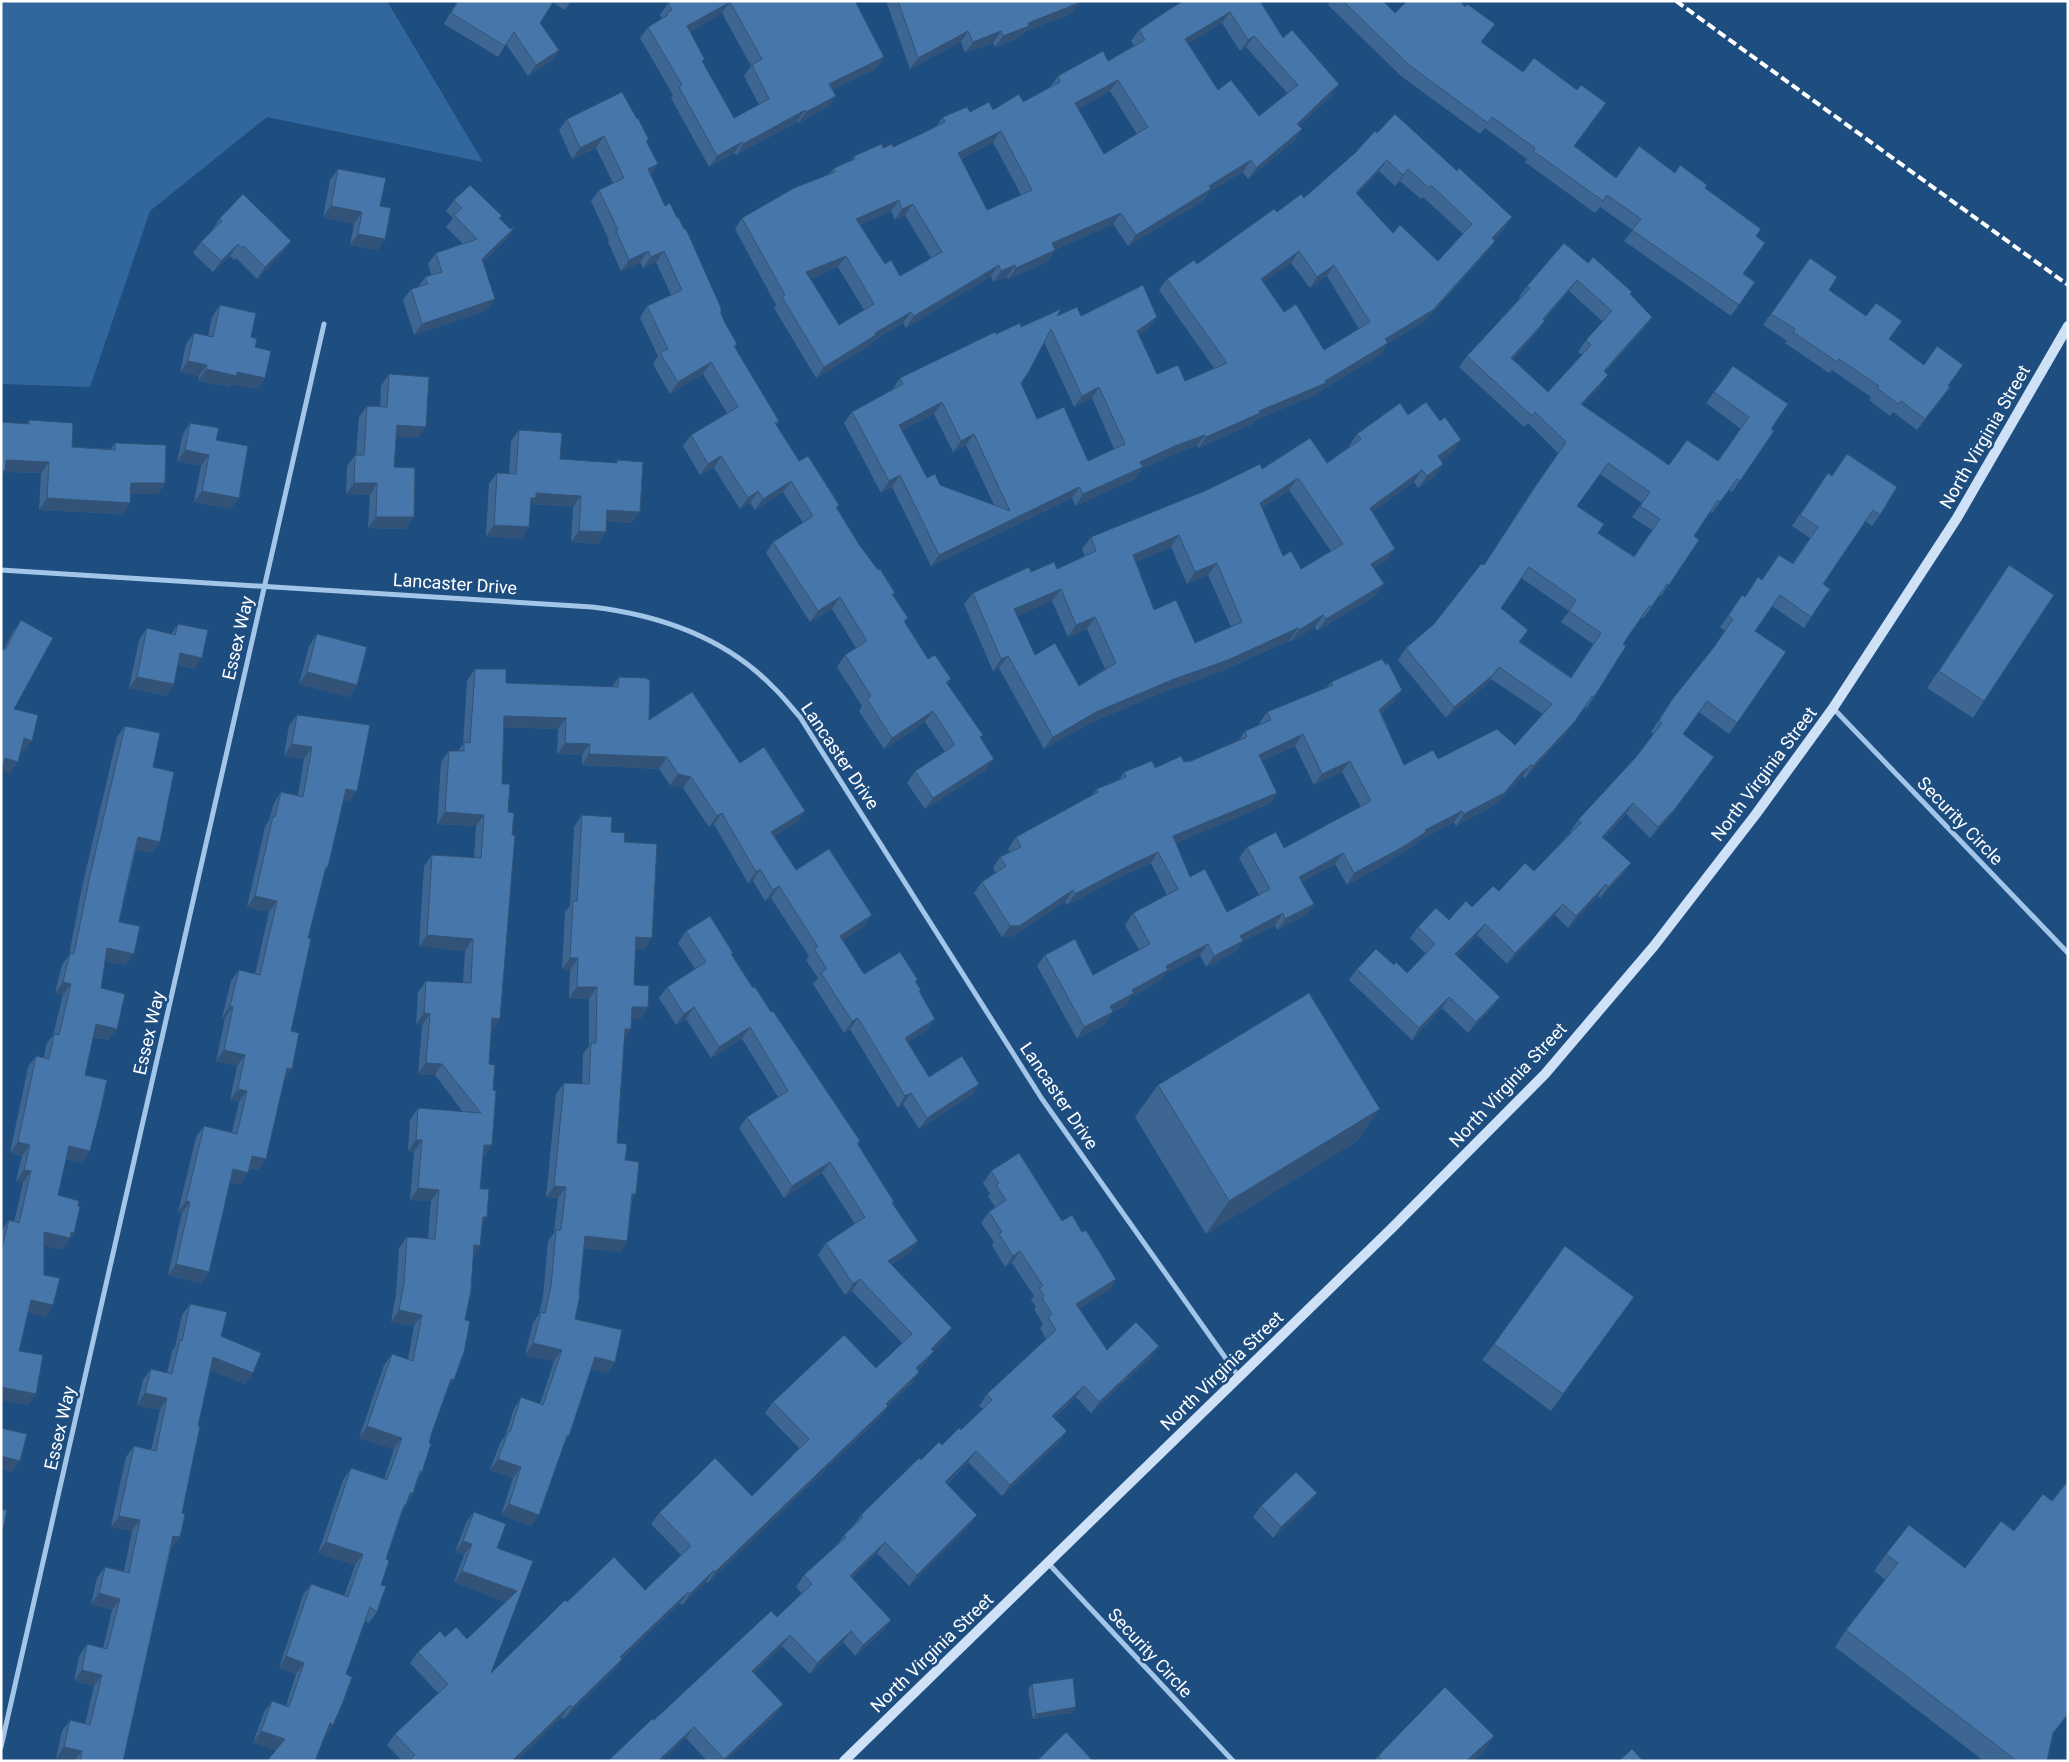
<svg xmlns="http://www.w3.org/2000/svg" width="2069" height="1762" viewBox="0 0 2069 1762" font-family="Roboto,sans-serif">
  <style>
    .green { fill: #32679e }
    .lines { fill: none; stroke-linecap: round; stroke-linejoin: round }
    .minor { stroke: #a3c5e8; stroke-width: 5 }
    .secondary { stroke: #cee1f7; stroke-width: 10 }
    .rail { stroke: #fff; stroke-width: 4; stroke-dasharray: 9 4; stroke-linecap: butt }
    .wall { fill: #3d6692; fill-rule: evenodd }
    .shaded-wall { fill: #325377 }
    .building { fill: #4777aa; stroke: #325377; fill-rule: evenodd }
    .labels { text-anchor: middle; stroke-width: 5; stroke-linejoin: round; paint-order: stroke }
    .street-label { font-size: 18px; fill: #fff; stroke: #1e4d80 }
  </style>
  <rect width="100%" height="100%" fill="#1e4d80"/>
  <path class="green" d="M1,1H387L483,162L267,117L150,211L90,387L1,384Z"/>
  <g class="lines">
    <g class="minor">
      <path d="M1,570L592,607C659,615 724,637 772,686C782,695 791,707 800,717L1042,1099L1239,1377"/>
      <path d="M1833,708L2068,953"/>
      <path d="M1048,1563L1233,1761"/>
      <path d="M1,1747L324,324"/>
    </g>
    <path class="secondary" d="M844,1761L1391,1229L1545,1074L1654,946L1756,814L1833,708L1957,518L2068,326"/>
    <path class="rail" d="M1676,1L2068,285"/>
  </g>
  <g class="wall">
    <path d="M457,1H571L565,10L553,3L540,23L559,50L551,61L528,76L506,44L498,57L444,24Z"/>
    <path d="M672,1H855L884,57L876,69L833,89L828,107L798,123L797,122L736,155L734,153L709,167L671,98L673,95L640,38L648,27L662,19L660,15L668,3ZM722,13L751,66L744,76L759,105L734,118L703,63L690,32Z"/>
    <path d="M886,1H1080L1073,13L1024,32L1021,37L995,47L993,43L965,53L961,42L910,69Z"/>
    <path d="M1260,1L1283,38L1332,95L1299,126L1302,129L1294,141L1248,179L1243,172L1209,192L1204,200L1128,246L1113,224L1055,250L1047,262L1008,279L1007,277L993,282L991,276L906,328L903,323L872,342L869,346L816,378L774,308L776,305L735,229L742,218L829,174L834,168L852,160L854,156L883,148L893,147L921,134L935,128L943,117L970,112L993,110L1023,102L1050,87L1058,76L1108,61L1134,46L1131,41L1139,30ZM1222,23L1240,51L1246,47L1288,94L1259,116L1218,90L1188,44ZM1110,91L1137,134L1104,154L1078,109ZM993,142L1021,195L987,210L961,159ZM891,211L895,220L905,215L931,258L900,276L885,264L860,225ZM838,267L864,310L839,325L810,279Z"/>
    <path d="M1330,1H1383L1395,13L1482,42L1575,146L1616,178L1675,173L1705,188L1756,236L1744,274L1755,282L1731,316L1624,241L1633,230L1600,207L1595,213L1525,162L1527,159L1485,128L1480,134L1401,76L1328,5Z"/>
    <path d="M567,119L647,142L658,164L651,175L665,206L721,314L726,325L737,344L735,348L779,421L776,425L799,461L839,505L837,508L860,546L895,593L893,595L908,618L905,622L928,659L951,679L947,684L981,739L986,770L925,809L907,783L915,771L945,752L925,722L884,749L859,711L862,706L837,667L845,655L856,648L832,609L810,622L766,553L773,542L803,523L783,492L755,510L750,503L740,509L714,468L700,475L683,446L691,435L727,413L703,374L670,394L653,364L658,356L640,318L647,306L671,295L656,262L643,268L640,262L621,271L608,242L609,240L591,201L599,190L613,183L596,148L572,159L559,130Z"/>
    <path d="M1375,131L1504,229L1494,240L1495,241L1487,252L1425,321L1388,343L1380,355L1320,391L1318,394L1255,420L1252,424L1198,448L1197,446L1170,456L1142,469L1135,479L1075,506L1072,498L931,566L892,487L881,493L844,423L852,412L892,390L900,378L996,334L1057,316H1081L1149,328L1138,336L1157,374L1185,381L1214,368L1159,290L1167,279L1197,264L1277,212L1304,198L1355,153ZM1379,171L1395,186L1400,181L1421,199L1423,197L1463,234L1438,261L1393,233L1357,194ZM1291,263L1310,288L1327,276L1359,329L1324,350L1284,312L1263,282ZM1044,342L1074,407L1092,398L1114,449L1088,461L1037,419L1021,384L1028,373ZM934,414L953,452L966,445L994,505L940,485L927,478L902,430Z"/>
    <path d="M338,169L380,206L385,239L377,250L350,245L354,224L323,217L330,180Z"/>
    <path d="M454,200L500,219L510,229L515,227L507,238L483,262L487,310L414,335L403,300L411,289L418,287L425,277L431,275L428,264L436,253L463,244L446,227L453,218L446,211Z"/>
    <path d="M220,218L291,241L283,252L257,279L236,258L234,260L230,256L213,272L193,253L201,242L212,230Z"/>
    <path d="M1810,258L1829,290L1950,387L1917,430L1893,412L1890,416L1869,400L1871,397L1832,370L1829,373L1785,343L1787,341L1763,325Z"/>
    <path d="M1588,263L1630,294L1652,317L1644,328L1605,372L1600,386L1582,405L1669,465L1718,461L1741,429L1706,403L1733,366L1771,429L1774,431L1732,492L1729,490L1712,513L1710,512L1694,536L1699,540L1661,596L1660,595L1643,619L1641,617L1623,644L1594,697L1587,708L1584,707L1567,732L1525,778L1523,776L1515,784L1496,804L1456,826L1454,822L1420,840L1418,843L1393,859L1347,885L1335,864L1302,882L1314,904L1306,915L1277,930L1275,925L1254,936L1242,942L1235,952L1206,967L1200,955L1165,974L1160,981L1131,997L1126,1005L1112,1012L1105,1024L1077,1039L1037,966L1045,955L1093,975L1139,950L1125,925L1133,913L1167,895L1151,863L1122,876L1067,905L1065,902L1011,937H1002L974,893L982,882L996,873L993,868L1000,857L1010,852L1008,849L1016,837L1092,795L1097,789L1119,780L1124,772L1191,761L1239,740L1245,731L1260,725L1259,724L1267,712L1327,687L1331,682L1394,702L1381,713L1404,765L1515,745L1543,714L1491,679L1485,686L1446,718L1398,660L1406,648L1434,624L1484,565L1529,495L1558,453L1528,423L1524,427L1459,367L1467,356L1520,298L1519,297L1527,286ZM1569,291L1603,322L1586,340L1578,352L1582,355L1548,392L1513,359L1537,332L1544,320ZM1600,474L1642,503L1632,517L1652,530L1634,556L1598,533L1577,506ZM1521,578L1569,611L1561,622L1593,644L1571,677L1520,642L1501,608ZM1295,746L1314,785L1342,772L1361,807L1284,848L1247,847L1239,858L1259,895L1227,912L1190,877L1176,843L1269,804L1277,793L1262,761Z"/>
    <path d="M220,305L251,337L255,347L265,378L257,389L231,384L229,387L198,381L199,376L180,372L186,344L194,333L208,336L212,317Z"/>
    <path d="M389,374L418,438L396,436L394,467L406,529L368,528L370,495L346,494L347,466L355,455H356L359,417L367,406L380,407L381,386Z"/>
    <path d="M1408,415L1453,452L1441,460L1443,464L1435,476L1418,488L1414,482L1372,512L1386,561L1374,568L1384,584L1375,596L1317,631L1315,627L1290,642V640L1220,672L1166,691L1088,724L1044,749L999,668L993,671L964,604L973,593L1031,572L1057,569L1085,556L1082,549L1091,537L1262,469L1327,463L1349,447V446L1357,434ZM1289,490L1331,551L1301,569L1283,556L1262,508ZM1171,547L1187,584L1208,575L1231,627L1195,643L1154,610L1136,562ZM1052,601L1068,637L1087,629L1105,669L1079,686L1035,655L1017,616Z"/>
    <path d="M29,420L72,447L111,449L115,443L165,483L158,494H130L122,514L39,510L41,473L5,472L1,476V422L27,424Z"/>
    <path d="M190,423L216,440L231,509L194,502L201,466L177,461L183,434Z"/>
    <path d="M519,430L560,459L616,463L617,460L632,523L607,521L598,544L571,542L573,507L531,504L522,539L486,536L489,484L497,473L509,474L511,441Z"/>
    <path d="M1847,454L1880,515L1872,526L1865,521L1823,584L1830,589L1804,628L1772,606L1755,631L1786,652L1729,734L1699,712L1683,734L1706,768L1666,821L1650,838L1626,814L1604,838L1631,863L1623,874L1600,898L1598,896L1568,928L1555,915L1507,964L1477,935L1457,956L1500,997L1492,1008L1468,1033L1442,1008L1412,1040L1349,980L1357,969L1394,965L1407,973L1426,954L1410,938L1418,927L1449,920L1472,907L1534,871L1571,832H1570L1578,820L1636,757L1653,734L1651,732L1663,713L1671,701L1712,650L1725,631L1720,627L1734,607L1762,580L1792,564L1810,538L1792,526L1828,473L1832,476Z"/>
    <path d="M2009,565L1984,701L1973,718L1927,688Z"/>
    <path d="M21,620L14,709L24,752L20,751L10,773L2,771L3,650L13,632Z"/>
    <path d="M178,624L194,669L178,665L174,684L166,696L129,688L139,640L147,628L171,634Z"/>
    <path d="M317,634L357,685L349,697L299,684L309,646Z"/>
    <path d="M475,669L506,683L612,687L619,677L649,720L740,763L805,811L797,822L774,836L796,870L864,927L842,941L864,974L918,980L916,982L921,990L919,992L927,1030L908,1042L929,1077L979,1084L972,1095L919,1129L903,1104L898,1108L850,1029L844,1033L813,984L818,978L806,960L809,956L771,898L765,901L753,881L748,883L714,824L709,827L683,788L670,785L659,769L582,765V755L557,754L558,729L504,727L493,1030H491L489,1064L493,1090L492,1145L484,1157H483L480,1189L487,1217L482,1224L473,1256L447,1391L432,1432L422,1472L419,1476L413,1493L403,1510L386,1559L377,1612L369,1623L365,1621L346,1674L326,1736L276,1750L253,1743L264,1712L272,1701L286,1706L296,1674L279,1668L303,1595L311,1584L344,1596L355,1565L318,1553L343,1480L351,1468L384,1479L394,1449L359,1438L384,1365L392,1354L408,1359L414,1326L391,1322L396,1294L399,1248L407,1237L428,1238L431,1201L410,1200L414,1152L408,1151L410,1120L418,1108L463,1112L435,1075L418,1074L422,1025L416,1024L418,992L426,981L463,983L465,951L419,946L424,866L432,855L474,858L476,826L437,824L441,762L449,751H458L463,744L467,681Z"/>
    <path d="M297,715L350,802L343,801L328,867L324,872L308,938L291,1031L285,1080H284L266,1159L258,1170L249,1168L240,1184L230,1182L209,1272L201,1283L168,1275L182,1213L178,1212L196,1137L204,1126L232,1132L239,1102L230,1100L237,1066L216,1061L225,1018H222L231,981L239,970L255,974L269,912L247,907L265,827L269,820L274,803L281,792L298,795L304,759L284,755L289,726Z"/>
    <path d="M125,726L153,767L160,842L152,853L136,849L119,922L126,965L105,961L101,988L109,1040L93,1037L85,1075L90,1151L82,1163L66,1159L58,1195L74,1233L62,1250L44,1245V1275L46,1317L28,1312L19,1351L28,1405L1,1400V1231L9,1220L14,1222L23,1183L16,1181L22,1156L10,1153L28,1067L36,1056L44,1058L46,1045L53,1035L63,995L55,993L62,965L69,955L82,887L117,737Z"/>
    <path d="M582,815L611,832L624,842L644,950L635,949L634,985L648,1007L640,1019L631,1018L624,1038L617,1143L625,1160L632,1201L627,1241L620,1252L584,1248L575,1319L615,1362L607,1373L591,1369L564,1442L531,1526L501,1515L513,1478L490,1470L500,1443L505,1436L514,1409L521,1397L540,1404L554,1361L525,1355L533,1323L539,1314L543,1297L548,1241L554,1233L558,1198L546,1197L556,1094L564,1083L582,1084L583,1054L589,1046V999L569,998L570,970L562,969L565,912L570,906L574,827Z"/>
    <path d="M686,931L733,953L731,956L753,988L771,1012L860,1141L858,1145L894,1202L893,1204L918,1241L910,1252L891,1265L944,1340L933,1350L926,1362L918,1370L919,1372L912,1383L888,1406L880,1417L708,1583L706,1582L682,1605L680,1603L622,1659L614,1670L564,1719L562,1717L516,1761H402L387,1745L395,1734L438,1693L410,1663L418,1652L445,1637L467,1639L506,1602L454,1582L464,1555L455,1552L466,1523L474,1512L497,1548L533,1561L491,1673L567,1602L645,1590L681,1555L651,1524L659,1513L752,1496L799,1448L765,1413L773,1402L876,1368L902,1343L852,1291L845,1295L818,1255L826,1243L855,1224L822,1173L784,1198L739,1128L747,1117L778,1097L742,1039L711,1058L686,1019L676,1025L659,998L667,987L695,969L678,943Z"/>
    <path d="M1158,1085L1380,1109L1357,1141L1206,1234L1135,1117Z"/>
    <path d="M991,1171L1062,1221L1082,1232L1116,1279L1109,1290L1079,1308L1107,1350L1151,1357L1091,1413L1076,1397L1054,1418L1067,1431L1059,1442L1002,1496L968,1462L947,1484L969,1526L909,1586L877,1553L852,1578L891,1620L883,1631L855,1656L843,1642L810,1674L782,1646L754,1673L783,1704L775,1715L726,1761H707L686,1738L654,1720L777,1617L802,1593L796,1587L804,1575L836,1546L844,1535L853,1526L861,1515L921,1460L961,1430L983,1409L979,1406L987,1394L1046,1339L1040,1328L1043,1324L1034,1309L1036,1307L1031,1300L1034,1296L1012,1263L1005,1267L992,1245L994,1242L981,1223L989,1212L995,1207L988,1196L990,1194L983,1183Z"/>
    <path d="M190,1304L221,1336L245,1384L210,1370L172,1548H171L123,1761H67L56,1758L62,1731L70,1720L85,1724L94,1686L74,1681L79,1656L87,1644L103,1648L112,1610L91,1604L97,1578L105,1567L124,1571L132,1531L111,1527L116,1502L126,1457L134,1446L151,1450L160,1410L137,1405L143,1380L151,1369L167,1373L172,1351L175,1347L182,1315Z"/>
    <path d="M1622,1313L1551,1411L1482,1360L1494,1344Z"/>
    <path d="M2052,1501L2053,1735L2047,1761H1984L1835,1647L1846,1630L1886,1580L1874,1571L1886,1554L1965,1568Z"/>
    <path d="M1309,1504L1273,1538L1253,1517L1261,1506Z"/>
    <path d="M1032,1684L1072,1713L1033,1719L1028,1690Z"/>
    <path d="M1483,1752L1473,1761H1374L1378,1756Z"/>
  </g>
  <g class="shaded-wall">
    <path d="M730,2L722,13L679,38L687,26Z"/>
    <path d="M1081,2L1073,13L1024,32L1021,37L995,47L1003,36L1028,23Z"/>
    <path d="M1230,12L1222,23L1178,50L1185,39Z"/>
    <path d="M968,31L961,42L910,69L918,58Z"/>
    <path d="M1001,31L993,43L965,53L973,42Z"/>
    <path d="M1254,36L1246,47L1240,51L1248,40Z"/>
    <path d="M559,50L551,61L528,76L536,65Z"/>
    <path d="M884,57L876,69L822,95L829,84Z"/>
    <path d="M1118,80L1110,91L1067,115L1075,103Z"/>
    <path d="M1339,84L1332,95L1289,135L1297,124Z"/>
    <path d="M836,96L828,107L798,123L806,112Z"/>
    <path d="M805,110L797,122L736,155L743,144Z"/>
    <path d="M1302,129L1294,141L1248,179L1256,168Z"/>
    <path d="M1001,131L993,142L950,164L958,153Z"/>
    <path d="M604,136L596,148L572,159L580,148Z"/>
    <path d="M742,142L734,153L709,167L717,156Z"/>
    <path d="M1251,160L1243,172L1209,192L1204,200L1128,246L1136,235L1209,186Z"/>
    <path d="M1387,160L1379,171L1348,204L1356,193Z"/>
    <path d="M658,164L650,176L648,169Z"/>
    <path d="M1408,169L1400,181L1395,186L1403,175Z"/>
    <path d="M899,200L891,211L848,230L856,219Z"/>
    <path d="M913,204L905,215L895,220L902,209Z"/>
    <path d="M331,206L362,212L354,224L323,217Z"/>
    <path d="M1121,213L1113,224L1044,255L1052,243Z"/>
    <path d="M1512,217L1504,229L1484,250L1492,238Z"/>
    <path d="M515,227L507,238L475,270L482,259Z"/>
    <path d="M358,234L385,239L377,250L350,245Z"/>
    <path d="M291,241L283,252L257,279L265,267Z"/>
    <path d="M1495,241L1487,252L1425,321L1388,343L1380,355L1320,391L1318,394L1255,420L1252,424L1198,448L1206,437L1259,411L1325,381L1385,339Z"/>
    <path d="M238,244L230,256L213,272L221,261Z"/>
    <path d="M1055,250L1047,262L1008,279L1016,268Z"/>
    <path d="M648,251L640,262L621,271L629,260Z"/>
    <path d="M664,251L656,262L643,268L651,257Z"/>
    <path d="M1299,251L1291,263L1253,290L1261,279Z"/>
    <path d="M846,256L838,267L798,284L806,272Z"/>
    <path d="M999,265L991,276L906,328L914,316Z"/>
    <path d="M1015,265L1007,277L993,282L1001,271Z"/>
    <path d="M1334,265L1327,276L1310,288L1317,277Z"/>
    <path d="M1577,280L1569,291L1535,330L1543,319Z"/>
    <path d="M495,299L487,310L414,335L422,324Z"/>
    <path d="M911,312L903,323L872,342L869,346L816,378L824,367L875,333Z"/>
    <path d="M1157,317L1149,328L1129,343L1137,331Z"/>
    <path d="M1652,317L1644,328L1596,382L1604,371Z"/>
    <path d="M1545,321L1537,332L1504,369L1511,358Z"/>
    <path d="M188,361L207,365L199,376L180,372Z"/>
    <path d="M711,362L703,374L670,394L678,382Z"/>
    <path d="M206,369L237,372L265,378L257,389L231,384L229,387L198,381Z"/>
    <path d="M1608,375L1600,386L1573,415L1581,404Z"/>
    <path d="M1099,387L1092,398L1074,407L1082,396Z"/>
    <path d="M1950,387L1942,399L1917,430L1925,419Z"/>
    <path d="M942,402L934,414L891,436L899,425Z"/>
    <path d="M397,425L426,427L418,438L389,436Z"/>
    <path d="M974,434L966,445L953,452L961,441Z"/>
    <path d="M1205,435L1197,446L1170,456L1142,469L1135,479L1075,506L1083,494L1140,462L1177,445Z"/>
    <path d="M1461,440L1453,452L1430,468L1438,456Z"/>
    <path d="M185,450L209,455L201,466L177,461Z"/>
    <path d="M721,456L714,468L700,475L708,464Z"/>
    <path d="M6,460L49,462L41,473L5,472L1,476V467Z"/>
    <path d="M1443,464L1435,476L1418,488L1427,476Z"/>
    <path d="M1422,470L1414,482L1361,520L1370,508Z"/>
    <path d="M900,475L892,487L881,493L889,481Z"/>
    <path d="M1298,478L1289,490L1251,515L1260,503Z"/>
    <path d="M791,481L783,492L755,510L763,499Z"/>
    <path d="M131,483H165L158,494H123Z"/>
    <path d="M354,483H377L370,495L346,494Z"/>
    <path d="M1079,487L1072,498L931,566L939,555Z"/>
    <path d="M202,491L239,498L231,509L194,502Z"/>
    <path d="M758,491L750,503L740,509L748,498Z"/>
    <path d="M536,493L581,496L573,507L531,504V498Z"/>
    <path d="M47,498L130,503L122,514L39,510Z"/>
    <path d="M607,510L640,512L632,523L599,521Z"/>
    <path d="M376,517H414L406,529L368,528Z"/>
    <path d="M494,525L529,527L522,539L486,536Z"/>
    <path d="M579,531L606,532L598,544L571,542Z"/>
    <path d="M1179,535L1171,547L1125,567L1133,555Z"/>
    <path d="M1395,549L1386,561L1363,575L1371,564Z"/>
    <path d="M1217,563L1208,575L1187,584L1195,572Z"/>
    <path d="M1384,584L1375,596L1317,631L1326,619Z"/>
    <path d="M1061,589L1052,601L1006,621L1014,609Z"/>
    <path d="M840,597L832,609L810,622L818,611Z"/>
    <path d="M1323,615L1315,627L1290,642L1299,630Z"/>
    <path d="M1095,617L1087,629L1068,637L1076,625Z"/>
    <path d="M1298,628L1290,640L1220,672L1166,691L1088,724L1044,749L1053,737L1096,712L1174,679Z"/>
    <path d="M180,653L202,658L194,669L173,664Z"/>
    <path d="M1008,656L999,668L993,671L1001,659Z"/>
    <path d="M1499,667L1485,686L1446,718L1454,707Z"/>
    <path d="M307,672L357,685L349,697L299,684Z"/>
    <path d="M137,677L174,684L166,696L129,688Z"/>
    <path d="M1402,690L1394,702L1371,721L1379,710Z"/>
    <path d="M933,711L925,722L884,749L892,738Z"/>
    <path d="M504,716L566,718L558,729L497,727Z"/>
    <path d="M1575,721L1567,732L1525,778L1533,766Z"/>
    <path d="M1303,734L1295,746L1252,766L1259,755Z"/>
    <path d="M24,738L32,741L24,752L16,750Z"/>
    <path d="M565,743L590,744L582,755L557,754Z"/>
    <path d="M292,744L312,747L304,759L284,755Z"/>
    <path d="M589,754L667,757L659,769L582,765Z"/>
    <path d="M1714,757L1666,821L1650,838L1658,827Z"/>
    <path d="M5,758L18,762L10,773L1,771Z"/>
    <path d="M994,759L986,770L925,809L933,798Z"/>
    <path d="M1350,761L1342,772L1314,785L1322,774Z"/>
    <path d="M1531,765L1523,776L1515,784L1496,804L1456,826L1464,814L1522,772Z"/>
    <path d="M678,774L691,777L683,788L670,785Z"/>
    <path d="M346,789L357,791L350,802L338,800Z"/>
    <path d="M1277,793L1269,804L1165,848L1173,836Z"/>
    <path d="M1633,803L1626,814L1594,848L1602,837Z"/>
    <path d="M805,811L797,822L763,843L771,832Z"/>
    <path d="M1462,811L1454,822L1420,840L1418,843L1393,859L1347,885L1354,873L1425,830Z"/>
    <path d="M445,812L484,815L476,826L437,824Z"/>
    <path d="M722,813L714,824L709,827L717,816Z"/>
    <path d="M138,837L160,842L152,853L131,848Z"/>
    <path d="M1158,852L1151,863L1122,876L1067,905L1075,894L1130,865Z"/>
    <path d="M1343,853L1335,864L1292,888L1299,877Z"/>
    <path d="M1631,863L1623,874L1600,898L1608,887Z"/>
    <path d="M760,869L753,881L748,883L756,872Z"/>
    <path d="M1606,884L1598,896L1568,928L1576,916Z"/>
    <path d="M779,886L771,898L765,901L773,890Z"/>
    <path d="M1073,890L1065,902L1011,937H1002L1010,926Z"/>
    <path d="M255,896L277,901L269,912L247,907Z"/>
    <path d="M1314,904L1306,915L1277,930L1285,919Z"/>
    <path d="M1563,904L1555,915L1507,964L1515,953Z"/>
    <path d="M1283,913L1275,925L1242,942L1235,952L1206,967L1214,956L1240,936Z"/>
    <path d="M872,915L864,927L832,948L840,936Z"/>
    <path d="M1485,924L1477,935L1448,965L1455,954Z"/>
    <path d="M427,935L473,939L465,951L419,946Z"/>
    <path d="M636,937L652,938L644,950L628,949Z"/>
    <path d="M1208,944L1200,955L1165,974L1160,981L1131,997L1126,1005L1102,1017L1110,1006L1132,990L1166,966Z"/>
    <path d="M107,948L134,954L126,965L99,960Z"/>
    <path d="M570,958H578L570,970L562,969Z"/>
    <path d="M63,982L71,984L63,995L55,993Z"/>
    <path d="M577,987H597L589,999L569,998Z"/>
    <path d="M1449,997L1442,1008L1412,1040L1419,1028Z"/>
    <path d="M1500,997L1492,1008L1468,1033L1476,1022Z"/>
    <path d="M230,1006L233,1007L225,1018H222Z"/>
    <path d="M632,1007H648L640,1019L624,1018Z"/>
    <path d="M694,1007L686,1019L676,1025L684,1014Z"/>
    <path d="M1113,1012L1105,1024L1077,1039L1084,1027Z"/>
    <path d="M424,1013L430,1014L422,1025L416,1024Z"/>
    <path d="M492,1018L500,1019L493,1030L484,1029Z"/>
    <path d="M858,1018L850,1029L844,1033L852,1021Z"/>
    <path d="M935,1019L927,1030L897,1049L905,1038Z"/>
    <path d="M96,1024L117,1029L109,1040L88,1035Z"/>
    <path d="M750,1027L742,1039L711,1058L719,1047Z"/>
    <path d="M625,1029H631L623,1040Z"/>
    <path d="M224,1050L245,1055L237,1066L216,1061Z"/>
    <path d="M426,1063L442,1064L435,1075L418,1074Z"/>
    <path d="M287,1068L292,1069L285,1080L279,1079Z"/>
    <path d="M979,1084L972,1095L919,1129L927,1118Z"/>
    <path d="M238,1089L247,1091L239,1102L230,1100Z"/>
    <path d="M911,1093L903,1104L898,1108L905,1096Z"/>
    <path d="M1380,1109L1357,1141L1206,1234L1229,1201Z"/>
    <path d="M416,1140H422L414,1152L408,1151Z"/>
    <path d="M18,1142L30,1145L22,1156L10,1153Z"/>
    <path d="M484,1145H492L484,1157L476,1156Z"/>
    <path d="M69,1146L90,1151L82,1163L61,1158Z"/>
    <path d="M252,1156L266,1159L258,1170L244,1167Z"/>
    <path d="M830,1162L822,1173L784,1198L792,1186Z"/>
    <path d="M233,1169L248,1173L240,1184L225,1180Z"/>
    <path d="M24,1170L31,1171L23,1183L16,1181Z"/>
    <path d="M554,1186L566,1187L558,1198L546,1197Z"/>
    <path d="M418,1188L439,1190L431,1201L410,1200Z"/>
    <path d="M632,1194H636L628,1206Z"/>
    <path d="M186,1201L190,1202L182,1213L178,1212Z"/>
    <path d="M483,1217H487L479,1229Z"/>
    <path d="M44,1232H71L74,1233L62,1250L37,1243Z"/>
    <path d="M585,1236L627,1241L620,1252L577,1248Z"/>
    <path d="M918,1241L910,1252L880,1272L888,1261Z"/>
    <path d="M474,1245L480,1246L473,1257Z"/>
    <path d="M1020,1251L1012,1263L1005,1267L1013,1256Z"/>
    <path d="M176,1264L209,1272L201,1283L168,1275Z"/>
    <path d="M860,1279L852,1291L845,1295L853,1284Z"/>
    <path d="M1116,1279L1109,1290L1069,1315L1076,1304Z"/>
    <path d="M31,1300L53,1305L46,1317L23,1311Z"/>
    <path d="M399,1310L422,1315L414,1326L391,1322Z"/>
    <path d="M952,1328L944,1340L923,1360L931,1349Z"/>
    <path d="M533,1343L562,1350L554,1361L525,1355Z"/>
    <path d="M1159,1346L1151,1357L1091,1413L1099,1402Z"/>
    <path d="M934,1351L926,1362L908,1379L916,1368Z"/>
    <path d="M213,1357L253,1373L245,1384L205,1368Z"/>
    <path d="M595,1357L615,1362L607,1373L587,1368Z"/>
    <path d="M919,1372L912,1383L878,1415L886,1404Z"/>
    <path d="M451,1379L454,1380L446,1391Z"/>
    <path d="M1084,1386L1076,1397L1044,1427L1052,1416Z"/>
    <path d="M1,1387L36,1394L28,1405L1,1400Z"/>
    <path d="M145,1393L167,1398L160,1410L137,1405Z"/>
    <path d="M888,1406L880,1417L708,1583L715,1572Z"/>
    <path d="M367,1426L402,1438L394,1449L359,1438Z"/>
    <path d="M1067,1431L1059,1442L1002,1496L1010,1485Z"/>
    <path d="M976,1451L968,1462L937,1493L945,1482Z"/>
    <path d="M1,1456L20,1461L12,1472L1,1469Z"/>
    <path d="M498,1459L521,1467L513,1478L490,1470Z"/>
    <path d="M410,1493H413L405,1505Z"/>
    <path d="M1317,1493L1309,1504L1273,1538L1281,1527Z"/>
    <path d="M509,1504L539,1515L531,1526L501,1515Z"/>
    <path d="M977,1515L969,1526L909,1586L917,1575Z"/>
    <path d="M119,1516L140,1520L132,1531L111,1527Z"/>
    <path d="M173,1536L180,1537L172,1548L165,1547Z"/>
    <path d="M463,1541L472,1544L464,1555L455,1552Z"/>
    <path d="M326,1542L363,1554L355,1565L318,1553Z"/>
    <path d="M885,1542L877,1553L842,1587L850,1576Z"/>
    <path d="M714,1570L706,1582L682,1605L690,1594Z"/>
    <path d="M462,1571L517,1591L509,1603L454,1582Z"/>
    <path d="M688,1592L680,1603L612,1668L620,1657Z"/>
    <path d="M99,1593L120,1599L112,1610L91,1604Z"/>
    <path d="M891,1620L883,1631L855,1656L863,1645Z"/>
    <path d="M851,1631L843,1642L810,1674L817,1663Z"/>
    <path d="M790,1635L782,1646L744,1683L752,1671Z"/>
    <path d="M286,1656L304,1663L296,1674L279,1668Z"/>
    <path d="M622,1659L614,1670L564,1719L572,1708Z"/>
    <path d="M82,1670L102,1675L94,1686L74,1681Z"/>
    <path d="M783,1704L775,1715L726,1761H723Z"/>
    <path d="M570,1705L562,1717L516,1761H512Z"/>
    <path d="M1076,1707L1072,1713L1033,1719L1036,1714Z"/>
    <path d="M2068,1714V1715L2041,1749L2053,1733Z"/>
    <path d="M330,1723L333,1725L326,1736L322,1735Z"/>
    <path d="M694,1727L686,1738L662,1761H658Z"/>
    <path d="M261,1731L285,1739L277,1751L253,1743Z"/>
    <path d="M1494,1736L1483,1752L1473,1761H1466Z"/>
    <path d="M64,1747L82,1751L75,1761H67L56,1758Z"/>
  </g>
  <g class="building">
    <path d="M458,1H554L540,23L559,50L536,65L514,32L505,46L451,13Z"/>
    <path d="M672,1H855L884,57L829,84L836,96L806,112L805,110L743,144L742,142L717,156L679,87L682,85L648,27L668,15L667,13L672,10L668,3ZM730,2L762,59L752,65L769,99L734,118L702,61L705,60L687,26Z"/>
    <path d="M898,1H1080L1081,2L1028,23L1029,26L1003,36L1001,31L973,42L968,31L918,58Z"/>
    <path d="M1183,1H1260L1283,38L1292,30L1339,84L1297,124L1302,129L1256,168L1251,160L1209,186L1211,189L1136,235L1121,213L1052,243L1055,250L1016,268L1015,265L1001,271L999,265L914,316L911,312L875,333L876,335L824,367L782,297L785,295L742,218L794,188L835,172L834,168L855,159L854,156L882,144L883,148L892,144L893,147L921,134L945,122L943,117L967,107L970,112L989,102L993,110L1019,94L1023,102L1060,82L1058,76L1103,51L1108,61L1145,40L1139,30L1167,11ZM1230,12L1248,40L1254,36L1298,85L1259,116L1231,80L1218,90L1185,39ZM1118,80L1148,127L1104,154L1075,103ZM1001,131L1032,190L987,210L958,153ZM899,200L902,209L913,204L942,252L900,276L891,260L885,264L856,219ZM846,256L874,304L839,325L806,272Z"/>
    <path d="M1343,1H1383L1395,13L1407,1H1460L1465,7L1467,4L1495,24L1481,42L1523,72L1534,58L1577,90L1581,85L1606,103L1574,146L1616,178L1639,146L1675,173L1680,165L1707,185L1705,188L1761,229L1756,236L1765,243L1743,274L1755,282L1739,305L1632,230L1641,219L1607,195L1603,201L1533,151L1535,148L1492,117L1488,123L1409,65Z"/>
    <path d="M622,92L637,119L638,118L649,140L646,141L658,164L648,169L665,206L670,203L677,218L678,217L684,229H686L721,308V314L726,325L737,344L734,346L779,421L775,423L799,461L808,456L839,505L836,507L860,546L878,570L880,569L895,593L892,594L908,618L904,621L928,659L935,655L951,679L946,682L983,735L980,737L994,759L933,798L915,771L955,745L933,711L892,738L867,699L871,696L845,655L867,641L840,597L818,611L773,542L813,516L791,481L763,499L758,491L748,498L721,456L708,464L691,435L738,407L711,362L678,382L660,353L668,349L647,306L682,290L664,251L651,257L648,251L629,260L616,231L618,230L599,190L624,178L604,136L580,148L567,119Z"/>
    <path d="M1395,114L1457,171L1459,168L1512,217L1492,238L1495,241L1433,310L1385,339L1388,343L1325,381L1326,383L1259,411L1260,413L1206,437L1205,435L1177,445L1140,462L1143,467L1083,494L1079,487L939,555L900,475L889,481L852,412L903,384L900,378L995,332L996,334L1020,323L1021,327L1061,309L1057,316L1077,307L1081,316L1143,285L1157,317L1137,331L1157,374L1178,365L1185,381L1227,363L1167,279L1194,260L1197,264L1274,209L1277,212L1301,194L1304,198L1355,153L1375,131L1377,133ZM1387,160L1403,175L1408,169L1429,188L1431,185L1472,224L1438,261L1400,225L1393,233L1356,193ZM1299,251L1317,277L1334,265L1370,322L1324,350L1296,304L1284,312L1261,279ZM1051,329L1082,396L1099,387L1125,444L1088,461L1064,407L1037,419L1021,383L1028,373ZM942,402L961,441L974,434L1010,511L940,485L935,474L927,478L899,425Z"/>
    <path d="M338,169L386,178L380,206L391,208L385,239L358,234L362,212L331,206Z"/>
    <path d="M470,185L502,216L499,218L510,229L515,227L482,259L495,299L422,324L411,289L428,284L425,277L442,272L436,253L477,239L454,215L462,208L454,200Z"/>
    <path d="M243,194L291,241L265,267L244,246L242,248L238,244L221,261L201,242L222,221L220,218Z"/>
    <path d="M1564,243L1588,263L1593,257L1632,292L1630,294L1652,317L1604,371L1608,375L1581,404L1669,465L1687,440L1718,461L1749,417L1714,392L1733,366L1788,404L1771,429L1774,431L1740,481L1737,479L1720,502L1718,500L1694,536L1699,540L1669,585L1667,584L1651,607L1649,606L1623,644L1626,646L1594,697L1592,696L1575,721L1533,766L1531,765L1522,772L1504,793L1464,814L1462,811L1425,830L1426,832L1401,848L1354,873L1343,853L1299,877L1314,904L1285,919L1283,913L1262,924L1240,936L1243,941L1214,956L1208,944L1166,966L1168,970L1132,990L1134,993L1110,1006L1113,1012L1084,1027L1045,955L1075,939L1093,975L1150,944L1133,913L1178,889L1158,852L1130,865L1075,894L1073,890L1019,926H1010L982,882L1006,866L1000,857L1021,847L1016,837L1098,792L1097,789L1126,777L1124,772L1152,761L1155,768L1181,756L1184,762L1191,761L1247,737L1245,731L1271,720L1267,712L1333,685L1331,682L1382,659L1386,665L1388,663L1402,690L1379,710L1404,765L1433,750L1438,759L1497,729L1515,745L1552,704L1499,667L1493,675L1454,707L1406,648L1434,624L1481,564L1484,565L1537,484L1566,442L1535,412L1532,416L1467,356L1530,288L1527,286ZM1577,280L1612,311L1586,340L1591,345L1548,392L1511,358L1545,321L1543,319ZM1608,463L1650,492L1640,506L1660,519L1634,557L1598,533L1604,524L1577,506ZM1529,567L1576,600L1569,611L1601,633L1571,678L1519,642L1528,630L1501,608ZM1303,734L1322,774L1350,761L1371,801L1284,848L1276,832L1247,847L1270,889L1227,912L1205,869L1190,877L1173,836L1277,793L1259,755Z"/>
    <path d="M1810,258L1837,277L1829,290L1866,316L1876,303L1902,321L1889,339L1924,365L1937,346L1963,365L1948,386L1950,387L1925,419L1901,401L1898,404L1877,388L1879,386L1839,359L1837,362L1793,332L1795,329L1771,314Z"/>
    <path d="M220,305L256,313L251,337L257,339L255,347L271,351L265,378L237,372V376L206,369L207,365L188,361L194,333L213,337Z"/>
    <path d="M389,374L429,377L426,427L397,425L394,467L415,468L414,517H376L377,483H354L355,455H364L367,406L387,407Z"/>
    <path d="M1426,402L1440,421L1445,417L1461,440L1438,456L1443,464L1427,476L1422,470L1370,508L1395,549L1371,564L1384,584L1326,619L1323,615L1299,630L1298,628L1228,660L1174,679L1096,712L1053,737L1008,656L1001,659L973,593L1029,567L1031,572L1054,562L1057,569L1096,551L1091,537L1207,490L1260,464L1262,469L1310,438L1327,463L1361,439L1357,434L1400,403L1408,415ZM1298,478L1343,544L1301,569L1291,551L1283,556L1260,503ZM1179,535L1195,572L1217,563L1242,622L1195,643L1176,600L1154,610L1133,555ZM1061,589L1076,625L1095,617L1116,663L1079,686L1055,643L1035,655L1014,609Z"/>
    <path d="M29,420L73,423L72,447L115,450V443L166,445L165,483H131L130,503L47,498L49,462L6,460L5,471H1V422L29,424Z"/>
    <path d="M190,423L219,428L216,440L248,446L239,498L202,491L209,455L185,450Z"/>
    <path d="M519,430L562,433L560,459L617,463V460L643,462L640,512L607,510L606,532L579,531L581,496L536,493V498H531L529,527L494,525L497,473L516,474Z"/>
    <path d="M1847,454L1897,487L1880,515L1873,510L1823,584L1830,589L1811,617L1780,595L1755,631L1786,652L1737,723L1707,701L1683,734L1714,757L1674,810L1658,827L1633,803L1602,837L1631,863L1608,887L1606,884L1576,916L1563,904L1515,953L1485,924L1455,954L1500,997L1476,1022L1449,997L1419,1028L1357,969L1376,949L1394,965L1396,962L1407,973L1435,944L1418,927L1436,908L1449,920L1466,901L1472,907L1493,886L1499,891L1525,863L1534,871L1581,823L1578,820L1636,757L1662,723L1659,721L1671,701L1714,647L1733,619L1728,616L1742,595L1745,597L1758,577L1762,580L1779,555L1793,564L1818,527L1800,515L1828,473L1832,476Z"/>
    <path d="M2009,565L2054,595L1984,701L1939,671Z"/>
    <path d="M21,620L53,638L14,709L38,715L32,741L24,738L18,762L5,758L1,774V648L5,650Z"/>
    <path d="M178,624L208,630L202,658L180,653L174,684L137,677L147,628L175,635Z"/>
    <path d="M317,634L367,647L357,685L307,672Z"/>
    <path d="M475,669H506V683L618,687L619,677L645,678L650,680L649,720L692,692L740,763L764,747L805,811L771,832L796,870L829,849L872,915L840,936L864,974L900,952L918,980L915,981L921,990L919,991L935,1019L905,1038L929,1077L962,1056L979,1084L927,1118L911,1093L905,1096L858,1018L852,1021L821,973L827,969L814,949L818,947L779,886L773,890L760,869L756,872L722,813L717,816L691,777L678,774L667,757L589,754L590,744L565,743L566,718L504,716L502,784H510L508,812L514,813L512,835H515L500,1019L492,1018L489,1064L495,1065L493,1090L496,1091L492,1145H484L480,1189H489L487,1217H483L480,1246L474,1245L471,1290L465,1320L470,1321L464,1352L454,1380L451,1379L432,1432L429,1443L431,1444L422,1472L420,1471L413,1493H410L406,1505H404L386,1559L389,1561L381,1585L386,1586L377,1612L370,1607L346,1674L352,1677L343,1702L333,1725L330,1723L315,1761H267L285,1739L261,1731L272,1701L289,1707L304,1663L286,1656L311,1584L348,1597L363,1554L326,1542L351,1468L387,1480L402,1438L367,1426L392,1354L413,1361L422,1315L399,1310L404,1283L407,1237L435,1239L439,1190L418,1188L422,1140H416L418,1108L481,1113L442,1064L426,1063L430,1014L424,1013L426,981L471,983L473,939L427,935L432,855L481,858L484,815L445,812L449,751H464V742L470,743Z"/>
    <path d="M297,715L370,725L357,791L346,789L328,867H326L308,938L311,939L291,1031L299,1033L292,1069L287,1068L266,1159L252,1156L248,1173L233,1169L209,1272L176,1264L190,1202L186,1201L204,1126L237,1134L247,1091L238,1089L245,1055L224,1050L233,1007L230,1006L239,970L260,975L277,901L255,896L273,816L275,817L281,792L303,797L312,747L292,744Z"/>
    <path d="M125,726L160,733L153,767L174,772L160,842L138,837L126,888L119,922L140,926L134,954L107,948L101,988L125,994L117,1029L96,1024L85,1075L107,1080L101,1108L90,1151L69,1146L58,1195L79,1201L78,1206L80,1207L74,1233L71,1232L70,1238L44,1232V1275L60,1278L53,1305L31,1300L19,1351L43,1355L36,1394L1,1387V1251L9,1220L19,1223L31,1171L24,1170L30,1145L18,1142L36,1056L49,1059L54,1034L59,1035L71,984L63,982L70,953L74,954L90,875Z"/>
    <path d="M1,812H3L1,821Z"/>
    <path d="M582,815L612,817L611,832L625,833L624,842L657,844L652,938L636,937L634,985L649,986L648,1007H632L631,1029H625L617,1143L627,1144L625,1160L639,1162L636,1194H632L627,1241L585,1236L579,1295H580L575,1319L622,1330L615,1362L595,1357L569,1436H567L539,1515L509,1504L521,1467L498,1459L508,1432H510L521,1397L543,1405L562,1350L533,1343L541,1312L545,1313L551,1286L556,1230H561L566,1187L554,1186L564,1083L589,1084L591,1043H596L597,987H577L578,958H570L573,901H577Z"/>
    <path d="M710,916L733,953L731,954L753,988L755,987L771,1012L773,1011L860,1141L857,1143L894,1202L892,1203L918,1241L888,1261L952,1328L931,1349L934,1351L916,1368L919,1372L886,1404L888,1406L715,1572L714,1570L690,1594L688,1592L620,1657L622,1659L572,1708L570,1705L512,1761H409L415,1755L395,1734L448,1684L418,1652L440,1631L445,1637L456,1627L467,1639L517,1591L462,1571L472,1544L463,1541L474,1512L506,1524L497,1548L533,1561L491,1673L565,1600L567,1602L614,1557L645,1590L691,1546L659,1513L715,1458L752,1496L809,1439L773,1402L844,1335L876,1368L912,1334L860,1279L853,1284L826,1243L865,1217L830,1162L792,1186L747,1117L788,1091L750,1027L719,1047L694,1007L684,1014L667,987L706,962L686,931Z"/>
    <path d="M1309,993L1380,1109L1229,1201L1158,1085Z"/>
    <path d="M1019,1153L1062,1221L1072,1215L1082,1232L1086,1230L1116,1279L1076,1304L1107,1350L1136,1322L1159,1346L1099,1402L1084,1386L1052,1416L1067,1431L1010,1485L976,1451L945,1482L977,1515L917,1575L885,1542L850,1576L891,1620L863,1645L851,1631L817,1663L790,1635L752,1671L783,1704L724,1759L694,1727L658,1761H608L652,1719L654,1720L771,1611L777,1617L812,1584L804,1575L846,1537L844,1535L863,1517L861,1515L919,1458L921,1460L939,1442L942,1445L959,1428L961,1430L992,1400L987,1394L1056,1330L1048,1317L1052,1314L1042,1298L1044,1296L1039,1288L1043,1286L1020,1251L1013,1256L999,1234L1002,1232L989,1212L1006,1200L996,1185L999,1183L991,1171Z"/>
    <path d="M1565,1246L1634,1297L1563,1394L1494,1344Z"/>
    <path d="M190,1304L227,1312L221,1336L261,1353L253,1373L213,1357L198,1426H200L182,1513L185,1514L180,1537L173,1536L123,1761H80L82,1751L64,1747L70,1720L90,1725L102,1675L82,1670L87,1644L107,1649L120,1599L99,1593L105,1567L129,1573L140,1520L119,1516L134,1446L156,1451L167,1398L145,1393L151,1369L172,1374L180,1340L182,1341Z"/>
    <path d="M1,1428L27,1434L20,1461L1,1456Z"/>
    <path d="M1296,1472L1317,1493L1281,1527L1261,1506Z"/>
    <path d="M2068,1481V1714L2053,1733L2047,1761H2017L1846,1630L1898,1563L1886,1554L1909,1525L1965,1568L2001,1521L2014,1531L2043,1494L2052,1501Z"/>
    <path d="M1,1509L7,1510L1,1539Z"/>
    <path d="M1073,1678L1076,1707L1036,1714L1032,1684Z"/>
    <path d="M1445,1687L1494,1736L1466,1761H1383L1378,1756Z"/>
    <path d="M1066,1732L1093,1761H1037Z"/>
    <path d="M1632,1749L1643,1761H1619Z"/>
  </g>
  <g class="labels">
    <g class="street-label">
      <text transform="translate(1985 437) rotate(-60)" y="6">North Virginia Street</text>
      <text transform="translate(455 584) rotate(4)" y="6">Lancaster Drive</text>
      <text transform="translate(238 638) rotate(-77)" y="6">Essex Way</text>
      <text transform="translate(840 756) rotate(56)" y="6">Lancaster Drive</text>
      <text transform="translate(1764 774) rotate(-53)" y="6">North Virginia Street</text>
      <text transform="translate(1960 821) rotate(46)" y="6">Security Circle</text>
      <text transform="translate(149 1033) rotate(-77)" y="6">Essex Way</text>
      <text transform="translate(1508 1085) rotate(-47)" y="6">North Virginia Street</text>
      <text transform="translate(1059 1096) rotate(56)" y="6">Lancaster Drive</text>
      <text transform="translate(1222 1371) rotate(-44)" y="6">North Virginia Street</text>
      <text transform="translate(60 1428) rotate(-77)" y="6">Essex Way</text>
      <text transform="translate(932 1653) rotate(-44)" y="6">North Virginia Street</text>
      <text transform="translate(1150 1653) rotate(47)" y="6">Security Circle</text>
    </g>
  </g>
  <rect width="2069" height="1762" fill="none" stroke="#ffffff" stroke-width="5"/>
</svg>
